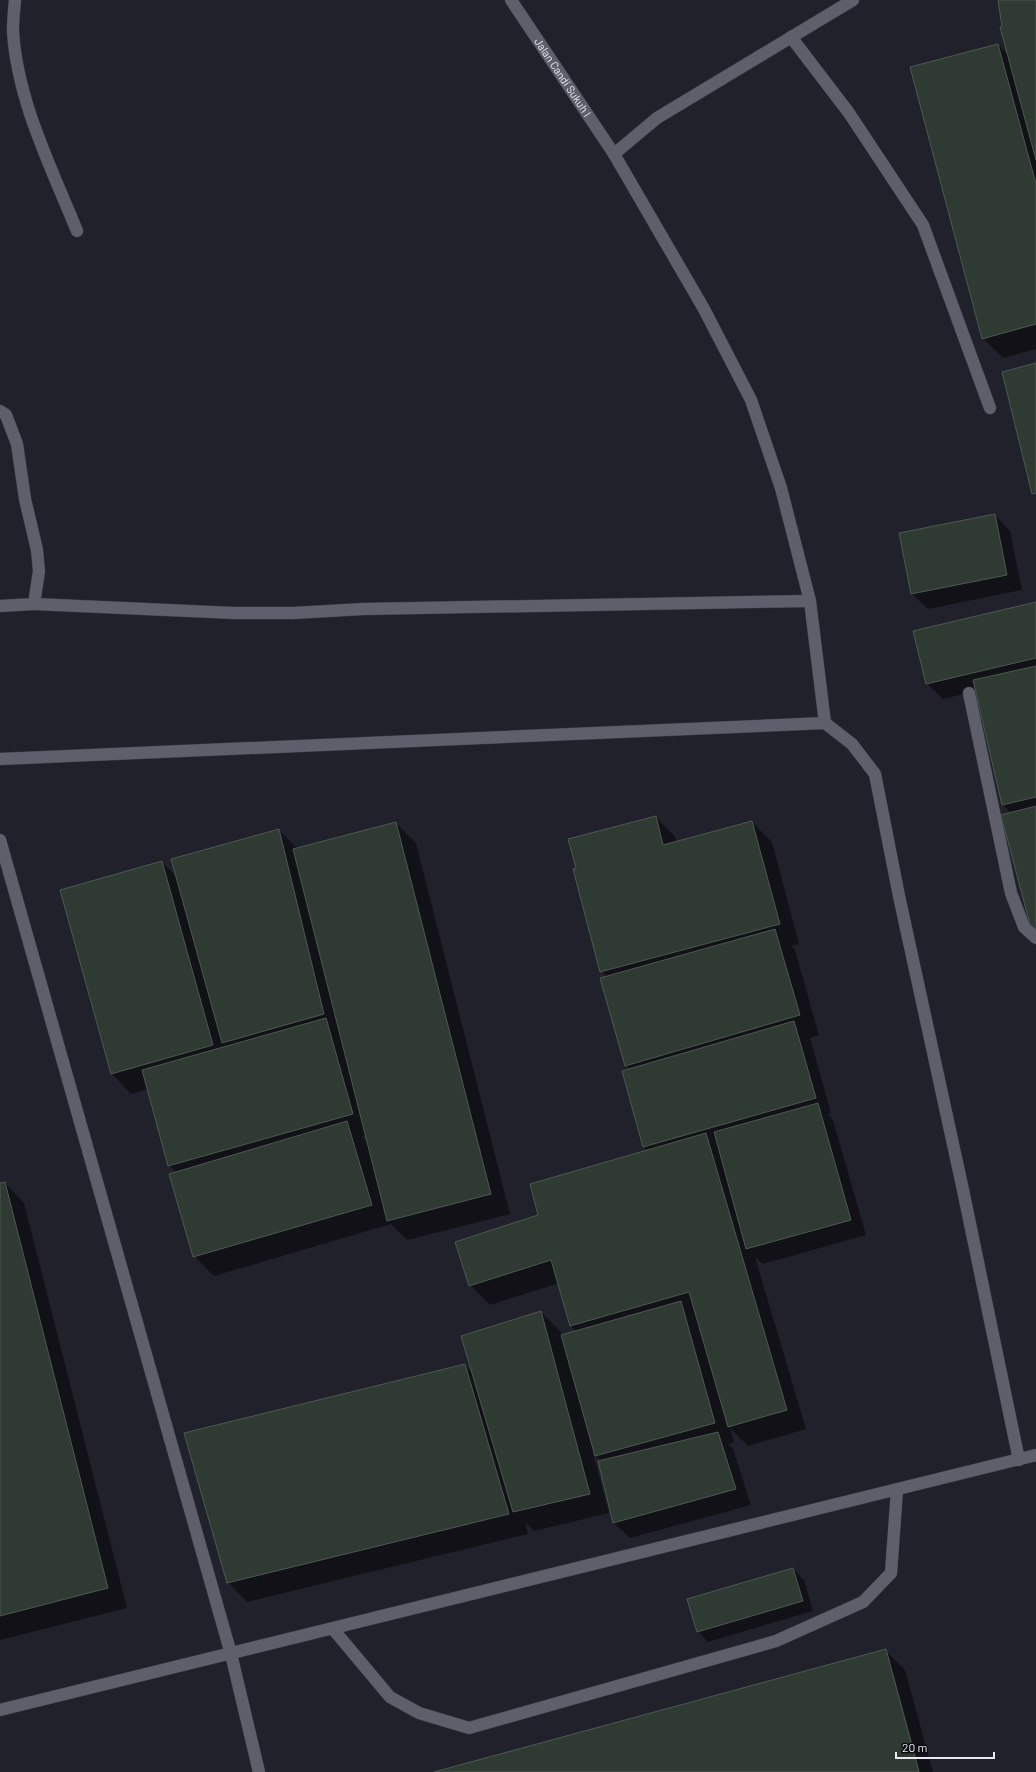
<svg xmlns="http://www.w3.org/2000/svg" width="1036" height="1772" viewBox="0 0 1036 1772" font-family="Barlow,sans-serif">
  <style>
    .shadow { fill: #0007; fill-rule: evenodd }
    .building { fill: #2f3a32; stroke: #4d5950 }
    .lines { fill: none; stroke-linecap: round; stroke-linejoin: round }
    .minor-casing { stroke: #3b3c45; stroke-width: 13 }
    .minor { stroke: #5e5f6b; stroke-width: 12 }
    .labels { text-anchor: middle; stroke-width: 4; stroke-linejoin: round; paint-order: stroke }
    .street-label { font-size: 11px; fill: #e9eaf1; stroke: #0b0b10 }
  </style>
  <rect width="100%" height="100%" fill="#21212c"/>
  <g class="shadow">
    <path d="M999,0H1036V349L1003,358L983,338L998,45L1008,55Z"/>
    <path d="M995,515L1010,531L1022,590L928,609L912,594Z"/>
    <path d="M1036,603V935L1011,813L1003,805L976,691L943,699L927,684L915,632Z"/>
    <path d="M656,817L675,837L677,843L752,822L772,842L799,944L791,946L795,950L819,1035L810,1038L831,1113L828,1114L833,1120L866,1235L763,1264L755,1257L806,1429L748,1446L730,1428L734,1442L728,1444L733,1449L751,1505L630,1538L614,1523L599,1462L601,1461L593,1453L609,1513L534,1531L525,1522L528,1534L247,1602L228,1582L465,1365L473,1374L541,1312L561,1332L562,1336L577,1332L570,1325L559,1283L490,1305L470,1285L540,1215L648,1151L644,1147L623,1071L630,1069L626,1065L607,977L601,971Z"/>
    <path d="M396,823L416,843L510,1214L407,1240L391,1224L214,1276L194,1256L177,1173L169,1165L148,1089L131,1094L112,1074L162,862L177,877L279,830L297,848ZM366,1136L368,1144L362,1137Z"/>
    <path d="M5,1183L24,1203L127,1608L0,1640V1184Z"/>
    <path d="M793,1569L804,1580L813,1611L708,1642L698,1631Z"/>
    <path d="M885,1650L905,1670L933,1772H920L893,1672H891L918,1772H437Z"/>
  </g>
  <g class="building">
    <path d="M998,0H1036V160L1000,27H1002Z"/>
    <path d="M998,44L1036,184V324L982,339L910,67Z"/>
    <path d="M1036,363V493L1032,494L1002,372Z"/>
    <path d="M995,514L1007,575L911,594L899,533Z"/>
    <path d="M1036,602V658L926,684L913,631Z"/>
    <path d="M1036,666V797L1002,805L973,680Z"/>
    <path d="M1036,806V930L1032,932L1001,815Z"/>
    <path d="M656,816L663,845L752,821L780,924L600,972L573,869L576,868L568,839Z"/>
    <path d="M396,822L491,1194L387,1221L293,849Z"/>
    <path d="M279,829L324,1014L222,1043L171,859Z"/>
    <path d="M162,861L213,1045L111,1074L60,890Z"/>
    <path d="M775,929L800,1015L625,1066L600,978Z"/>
    <path d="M326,1018L353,1114L168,1166L142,1070Z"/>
    <path d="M794,1021L816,1098L643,1147L622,1071Z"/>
    <path d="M818,1103L851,1220L746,1249L714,1132Z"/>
    <path d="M347,1121L372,1205L193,1257L169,1174Z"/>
    <path d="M706,1133L787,1410L728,1427L689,1292L570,1326L551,1260L469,1286L455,1242L538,1215L530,1184Z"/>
    <path d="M5,1182L108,1588L0,1616V1183Z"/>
    <path d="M681,1301L715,1423L595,1456L561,1335Z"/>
    <path d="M541,1311L590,1494L513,1512L461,1336Z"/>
    <path d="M465,1364L509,1514L227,1583L184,1433Z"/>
    <path d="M718,1432L736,1489L613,1523L598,1461Z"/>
    <path d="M793,1568L803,1601L697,1632L687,1599Z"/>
    <path d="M886,1649L919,1772H434Z"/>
  </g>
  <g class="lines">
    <g class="minor-casing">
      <g id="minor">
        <path d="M15,0C14,10 13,21 13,31C17,100 51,167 77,231"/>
        <path id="s1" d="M511,0L614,154"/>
        <path d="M791,37L849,113L923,225L990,408"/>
        <path d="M0,411L6,415L17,444L25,499L37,550L39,571L34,604L0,606"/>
        <path d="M34,604L234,613H293L363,609L810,601"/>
        <path d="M969,693L1011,893L1024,927L1036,938"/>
        <path d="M825,723L810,601L781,488L751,400L704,309L614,154L657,118L853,0"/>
        <path d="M0,759L825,723L852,744L875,774L899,896L963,1190L1019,1460"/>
        <path d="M0,840L231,1654L259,1772"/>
        <path d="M333,1629L390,1697L419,1713L469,1728L776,1641L863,1602L891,1573L897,1490"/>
        <path d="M0,1710L1036,1455"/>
      </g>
    </g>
    <use href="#minor" class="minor"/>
  </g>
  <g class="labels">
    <g class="street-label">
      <text dy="4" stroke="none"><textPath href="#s1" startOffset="93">Jalan Candi Sukuh I</textPath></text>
    </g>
  </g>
  <path d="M896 1752v6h98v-6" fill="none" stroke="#e9eaf1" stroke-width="2"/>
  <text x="902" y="1752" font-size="12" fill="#e9eaf1" stroke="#0b0b10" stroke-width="3" paint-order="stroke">20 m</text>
</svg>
